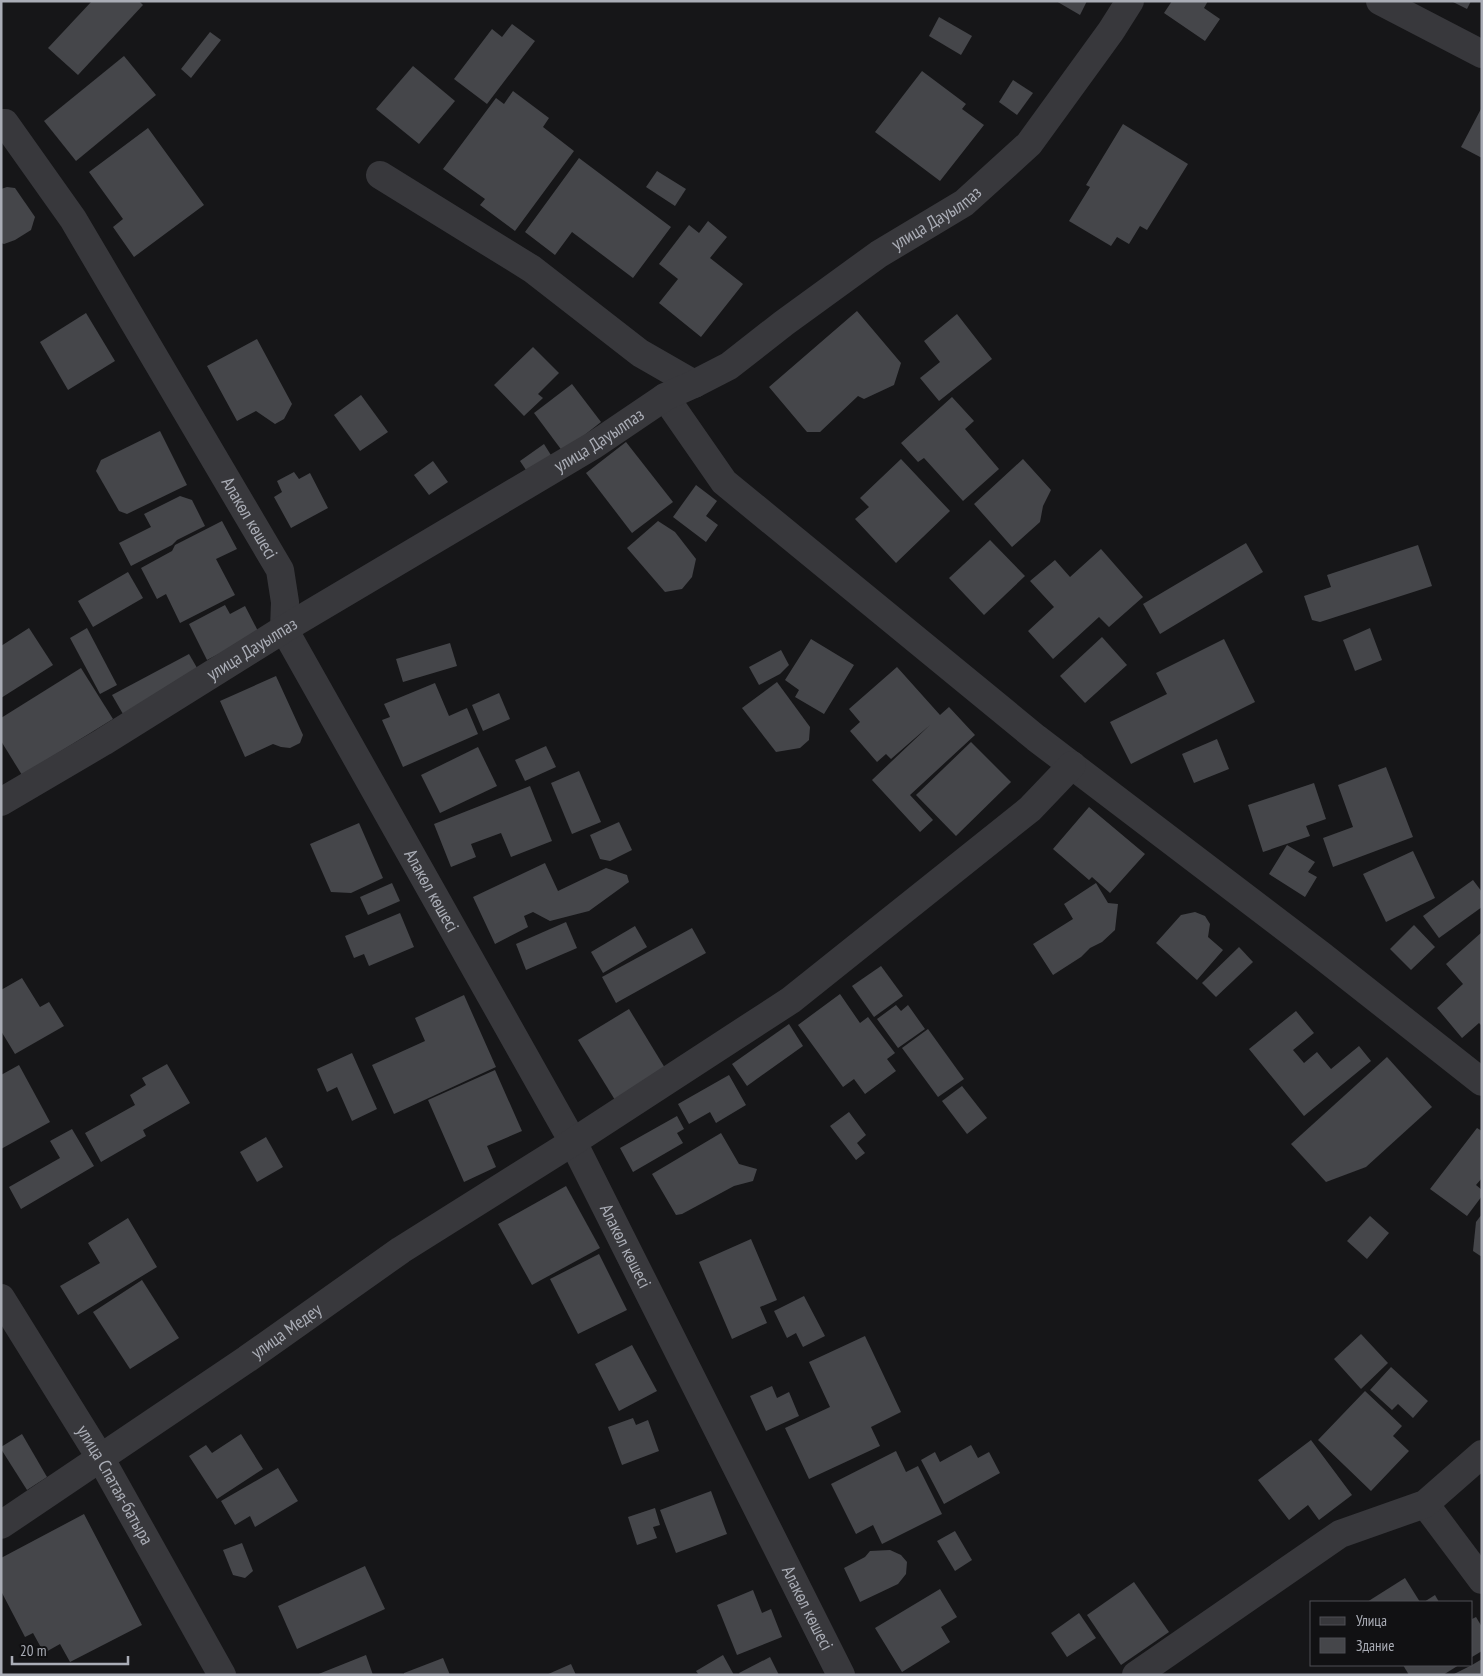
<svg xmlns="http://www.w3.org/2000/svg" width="1483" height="1676" viewBox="0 0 1483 1676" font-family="'PT Sans Narrow',sans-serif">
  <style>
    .building { fill: #45464a }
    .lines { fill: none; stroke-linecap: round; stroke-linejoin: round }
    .minor { stroke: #38383c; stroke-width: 28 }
    .labels { text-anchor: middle; stroke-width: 4; stroke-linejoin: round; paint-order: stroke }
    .street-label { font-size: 18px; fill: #aaadb6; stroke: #111113 }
  </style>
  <rect width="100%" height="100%" fill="#161618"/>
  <g class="building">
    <path d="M92,1H139L143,5L78,75L48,48Z"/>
    <path d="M1056,1H1087L1080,15Z"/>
    <path d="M1172,1H1208L1204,8L1220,19L1205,41L1164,13Z"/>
    <path d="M1451,1H1471L1467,9Z"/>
    <path d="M939,17L972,36L961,55L929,36Z"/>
    <path d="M512,24L535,41L487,104L454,79L492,29L502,37Z"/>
    <path d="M210,32L221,40L191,78L181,69Z"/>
    <path d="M124,56L156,95L76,161L44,121Z"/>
    <path d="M413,66L455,101L419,144L376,109Z"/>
    <path d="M922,71L966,104L962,109L984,125L940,181L875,132Z"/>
    <path d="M1013,80L1033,93L1017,115L999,102Z"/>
    <path d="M513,91L549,118L543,127L574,151L515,231L480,205L485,199L443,169L496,98L504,104Z"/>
    <path d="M1482,107V158L1461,147Z"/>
    <path d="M1123,124L1188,164L1147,230L1140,226L1129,244L1117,237L1111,246L1069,221L1090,187L1086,185Z"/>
    <path d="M148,128L204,205L134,257L113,227L123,219L89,172Z"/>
    <path d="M579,158L671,227L633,278L572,232L555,255L525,232Z"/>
    <path d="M657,171L686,189L675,206L646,187Z"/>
    <path d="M7,187L15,188L35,217L31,230L15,240L4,244L1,243V189Z"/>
    <path d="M708,221L727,237L710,258L743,284L701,337L659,303L678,279L659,264L689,225L699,233Z"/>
    <path d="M857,311L901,363L894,385L864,399L858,396L820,432H807L769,387Z"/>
    <path d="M86,313L115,361L68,390L40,342Z"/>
    <path d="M957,314L992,359L939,401L920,378L940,362L924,341Z"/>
    <path d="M257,339L292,404L284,419L275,424L256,411L237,421L207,366Z"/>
    <path d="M533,347L559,373L538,394L543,398L524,416L494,385Z"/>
    <path d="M572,384L601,422L563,452L534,413Z"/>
    <path d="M361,395L388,432L360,451L334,415Z"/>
    <path d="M952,397L974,421L965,429L999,469L963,501L924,458L918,462L901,443Z"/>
    <path d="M160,431L187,485L127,514L119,511L96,471L101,460Z"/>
    <path d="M626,442L673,502L632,533L586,473Z"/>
    <path d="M544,444L554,460L530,476L520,461Z"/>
    <path d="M901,459L950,511L896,563L855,519L869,507L860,498Z"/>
    <path d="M1023,459L1051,490L1043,506L1040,522L1012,547L974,504Z"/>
    <path d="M433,461L448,482L429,495L414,475Z"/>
    <path d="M294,472L299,479L310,473L328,508L291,528L274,497L282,492L277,481Z"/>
    <path d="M696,485L717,501L706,516L718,525L706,542L673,517Z"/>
    <path d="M180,496L192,500L205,526L177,540L172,545L131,566L119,543L151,527L144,514Z"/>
    <path d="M222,521L237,549L216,559L235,595L180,623L166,594L157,599L141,568L172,551L175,545Z"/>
    <path d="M658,521L675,532L696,559L692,577L682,589L665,592L627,548Z"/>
    <path d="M990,540L1025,576L984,615L949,578Z"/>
    <path d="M1246,543L1263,572L1160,634L1143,604Z"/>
    <path d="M1418,545L1432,586L1320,622L1312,620L1304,596L1331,587L1327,575Z"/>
    <path d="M1101,549L1143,597L1109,627L1099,617L1053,659L1028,631L1054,607L1030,581L1055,560L1070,577Z"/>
    <path d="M128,572L143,598L93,627L78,601Z"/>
    <path d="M225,605L230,614L245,606L259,633L207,660L189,624Z"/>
    <path d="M29,628L53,665L1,698V646Z"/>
    <path d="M87,628L117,685L100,694L70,638Z"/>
    <path d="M1370,628L1382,660L1355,671L1343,640Z"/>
    <path d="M1102,637L1127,665L1085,703L1060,676Z"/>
    <path d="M811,639L854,665L824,714L795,697L799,690L785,680Z"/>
    <path d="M1224,639L1255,702L1131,764L1110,722L1167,694L1156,673Z"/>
    <path d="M450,643L457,666L403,682L396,659Z"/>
    <path d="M781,650L789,665L780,674L759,685L749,667Z"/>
    <path d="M189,654L200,673L123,714L112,695Z"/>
    <path d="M897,667L940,715L949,707L975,735L910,795L933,820L920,832L872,780L930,725L891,759L886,754L877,762L850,731L860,722L849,709Z"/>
    <path d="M81,668L113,719L22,775L1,741V718Z"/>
    <path d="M276,676L303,735L300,743L290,748L281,747L273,744L245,757L220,701Z"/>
    <path d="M777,682L810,727L809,740L800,748L776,752L742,708Z"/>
    <path d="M435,683L449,716L467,708L478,734L403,767L382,720L390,717L384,704Z"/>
    <path d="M499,693L510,719L483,731L472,705Z"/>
    <path d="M1217,739L1229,769L1194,783L1182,754Z"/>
    <path d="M971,742L1011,782L956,836L916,795Z"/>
    <path d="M546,746L556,767L525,781L515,760Z"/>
    <path d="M478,747L497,786L440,813L421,775Z"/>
    <path d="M1386,767L1413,837L1333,867L1323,838L1353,827L1338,785Z"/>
    <path d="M579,771L601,822L572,834L551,783Z"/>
    <path d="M1314,783L1326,819L1306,826L1310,836L1263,852L1248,805Z"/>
    <path d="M530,786L552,841L511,857L501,833L471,844L476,857L451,867L434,824Z"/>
    <path d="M1089,807L1145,854L1110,893L1092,877L1089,880L1053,849Z"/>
    <path d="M619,822L632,850L610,861L600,859L590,835Z"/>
    <path d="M359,823L383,878L351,893L331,892L310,844Z"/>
    <path d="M1287,845L1315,862L1308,872L1317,877L1305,897L1269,874Z"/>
    <path d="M1413,851L1435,898L1386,922L1363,874Z"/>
    <path d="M545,863L558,891L606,868L627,875L629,882L589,911L550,921L533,912L524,916L528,927L495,944L473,897Z"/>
    <path d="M1473,880L1482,892V907L1439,938L1423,916Z"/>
    <path d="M392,883L400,901L368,915L360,897Z"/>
    <path d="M1096,883L1108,903L1118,904L1115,930L1102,942L1090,948L1081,957L1053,975L1033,944L1073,919L1064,904Z"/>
    <path d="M1195,912L1205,916L1210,924L1208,937L1223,950L1197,980L1156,943L1181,915Z"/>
    <path d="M400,913L414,947L369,966L364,954L354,958L345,936Z"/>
    <path d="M566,922L577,948L526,970L516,944Z"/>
    <path d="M1414,925L1435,947L1411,970L1390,949Z"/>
    <path d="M635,926L647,947L603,973L591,952Z"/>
    <path d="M692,928L706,953L616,1003L602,977Z"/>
    <path d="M1482,932V1026L1479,1023L1462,1038L1437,1008L1463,984L1446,964Z"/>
    <path d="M1239,947L1253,962L1216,997L1202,983Z"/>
    <path d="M881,966L903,996L874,1017L852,986Z"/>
    <path d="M22,978L40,1007L49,1002L64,1026L15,1054L1,1031V990Z"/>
    <path d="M840,994L860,1023L868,1017L895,1053L887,1059L896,1071L865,1094L854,1079L843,1087L798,1025Z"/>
    <path d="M464,995L496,1067L394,1114L372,1065L425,1041L415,1018Z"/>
    <path d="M896,1005L901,1011L908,1005L925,1029L898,1048L877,1019Z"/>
    <path d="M629,1009L665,1068L615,1100L578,1040Z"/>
    <path d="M1296,1011L1314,1033L1293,1050L1304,1063L1317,1052L1331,1069L1359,1046L1371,1061L1304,1116L1249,1049Z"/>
    <path d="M789,1024L803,1046L747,1086L732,1064Z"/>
    <path d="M928,1029L964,1079L938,1097L902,1048Z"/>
    <path d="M352,1053L377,1109L352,1121L337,1087L327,1092L317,1069Z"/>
    <path d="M1387,1057L1432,1107L1366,1167L1326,1182L1291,1144Z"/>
    <path d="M167,1064L190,1103L143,1130L146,1136L101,1162L85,1133L135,1105L130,1095L146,1085L142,1078Z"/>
    <path d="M19,1065L50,1122L1,1149V1075Z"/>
    <path d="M495,1070L522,1131L487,1146L496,1167L464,1182L428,1100Z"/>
    <path d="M729,1075L746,1105L716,1123L710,1112L689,1124L678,1104Z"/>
    <path d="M962,1086L987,1118L967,1134L942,1101Z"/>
    <path d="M849,1112L866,1135L857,1143L865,1153L856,1160L830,1126Z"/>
    <path d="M677,1116L684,1129L677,1133L683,1143L633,1172L620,1148Z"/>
    <path d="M1477,1128L1482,1131V1178L1476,1185L1482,1190V1196L1467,1216L1430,1189Z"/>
    <path d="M72,1129L94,1166L21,1209L9,1187L60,1158L50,1141Z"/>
    <path d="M721,1133L739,1164L757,1169L753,1181L734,1186L682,1214L676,1215L652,1174Z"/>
    <path d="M266,1137L283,1167L257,1182L240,1152Z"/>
    <path d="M566,1186L600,1248L532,1285L498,1224Z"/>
    <path d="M1482,1214V1257L1473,1251L1476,1222Z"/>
    <path d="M1370,1216L1389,1233L1367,1259L1347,1241Z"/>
    <path d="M128,1218L157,1267L78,1315L60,1286L100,1263L88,1243Z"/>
    <path d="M751,1239L777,1300L760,1307L767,1323L732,1339L699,1262Z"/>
    <path d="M599,1254L627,1310L578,1334L550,1279Z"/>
    <path d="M142,1280L179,1338L130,1369L93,1312Z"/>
    <path d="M804,1296L825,1336L803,1347L796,1333L787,1338L774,1311Z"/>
    <path d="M1361,1334L1388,1363L1361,1389L1334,1359Z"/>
    <path d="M865,1336L901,1412L871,1427L880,1446L809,1479L785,1428L830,1407L809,1362Z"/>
    <path d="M632,1345L657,1391L619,1411L595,1364Z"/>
    <path d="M1391,1367L1428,1401L1413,1418L1398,1404L1392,1410L1370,1390Z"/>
    <path d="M772,1386L777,1398L789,1392L799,1416L766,1431L750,1396Z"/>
    <path d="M1365,1391L1402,1426L1393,1436L1409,1451L1371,1491L1318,1440Z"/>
    <path d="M633,1418L636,1425L648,1420L659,1451L622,1465L608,1427Z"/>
    <path d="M22,1434L47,1477L27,1490L1,1449V1447Z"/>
    <path d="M241,1434L263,1469L217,1499L189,1456L206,1445L212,1453Z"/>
    <path d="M1311,1440L1352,1495L1319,1520L1308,1505L1289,1520L1258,1480Z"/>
    <path d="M971,1445L978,1458L989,1452L1000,1473L944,1504L921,1460L935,1452L940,1462Z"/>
    <path d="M896,1451L906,1472L918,1466L942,1514L882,1544L873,1525L856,1534L831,1484Z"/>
    <path d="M278,1468L298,1501L255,1527L250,1516L235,1525L221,1501Z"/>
    <path d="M711,1491L727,1534L676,1553L660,1510Z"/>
    <path d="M655,1508L660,1525L653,1527L657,1538L637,1545L628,1517Z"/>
    <path d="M84,1514L142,1625L70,1662L60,1644L44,1653L33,1633L25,1637L1,1591V1558Z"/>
    <path d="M955,1531L972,1560L955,1571L937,1541Z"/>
    <path d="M242,1543L253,1571L245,1578L233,1575L223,1550Z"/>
    <path d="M890,1550L901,1555L907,1562L906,1574L898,1584L860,1602L844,1568L865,1557L870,1551Z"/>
    <path d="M365,1566L385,1609L297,1649L278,1606Z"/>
    <path d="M1405,1578L1420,1602H1367Z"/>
    <path d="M1134,1582L1169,1632L1121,1665L1087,1615Z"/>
    <path d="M940,1589L957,1617L941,1627L950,1642L902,1672L875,1628Z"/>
    <path d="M753,1590L762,1613L771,1609L782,1637L737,1655L717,1605Z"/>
    <path d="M1435,1595L1439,1602H1424Z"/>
    <path d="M1079,1613L1096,1638L1067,1657L1051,1633Z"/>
    <path d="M1476,1617L1482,1627V1651L1472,1657V1619Z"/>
    <path d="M366,1655L373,1675H316Z"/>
    <path d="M723,1655L734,1675H699L696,1671Z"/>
    <path d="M770,1657L779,1675H740L739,1673Z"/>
    <path d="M443,1658L450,1675H404V1673Z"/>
    <path d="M1482,1659V1675H1452L1472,1665Z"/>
    <path d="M571,1664L576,1675H546Z"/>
    <path d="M1403,1665H1459L1443,1675H1409Z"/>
  </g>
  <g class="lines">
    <g class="minor">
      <path d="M1380,1L1482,54"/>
      <path id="s1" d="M1,123H5L73,219L280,570L285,602L284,629L573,1142L841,1675"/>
      <path d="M380,175L532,269L640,353L694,384"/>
      <path d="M665,397L724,482L1036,738L1321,955L1482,1082"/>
      <path id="s2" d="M1,802L103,742L284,629L594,445L665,397L694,384L729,366L784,323L879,254L964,203L1029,144L1111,31L1130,1"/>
      <path id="s3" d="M1,1298L101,1459L222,1675"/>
      <path d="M1425,1504L1482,1580"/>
      <path id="s4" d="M1,1525L247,1359L401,1250L573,1142L791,1000L1030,809L1072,765"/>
      <path d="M1136,1675L1340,1534L1425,1504L1482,1454"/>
    </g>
  </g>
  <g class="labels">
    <g class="street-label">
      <text dy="6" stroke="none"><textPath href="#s2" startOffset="1104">улица Дауылпаз</textPath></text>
      <text dy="6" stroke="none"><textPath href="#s2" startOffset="699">улица Дауылпаз</textPath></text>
      <text dy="6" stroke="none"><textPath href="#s1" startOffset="469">Алакөл көшесі</textPath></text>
      <text dy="6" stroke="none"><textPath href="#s2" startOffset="294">улица Дауылпаз</textPath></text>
      <text dy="6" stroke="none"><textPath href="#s1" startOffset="889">Алакөл көшесі</textPath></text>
      <text dy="6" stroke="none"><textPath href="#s1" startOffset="1294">Алакөл көшесі</textPath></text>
      <text dy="6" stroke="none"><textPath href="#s4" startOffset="345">улица Медеу</textPath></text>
      <text dy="6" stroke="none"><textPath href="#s3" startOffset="219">улица Спатая-батыра</textPath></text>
      <text dy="6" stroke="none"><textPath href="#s1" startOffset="1699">Алакөл көшесі</textPath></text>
    </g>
  </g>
  <rect width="1483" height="1676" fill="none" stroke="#aaadb6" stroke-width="5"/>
  <rect x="1310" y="1601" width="162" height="65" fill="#111113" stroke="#4e4f54"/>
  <rect x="1320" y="1617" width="25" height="8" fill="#38383c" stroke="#4e4f54"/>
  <text x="1356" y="1626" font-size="15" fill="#aaadb6">Улица</text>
  <rect x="1320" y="1638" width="25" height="15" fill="#45464a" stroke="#4e4f54"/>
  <text x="1356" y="1651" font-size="15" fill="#aaadb6">Здание</text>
  <path d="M12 1656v8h116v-8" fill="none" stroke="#aaadb6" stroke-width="2.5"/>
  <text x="20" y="1656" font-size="15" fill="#aaadb6" stroke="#111113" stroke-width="4" paint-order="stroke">20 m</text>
</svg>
